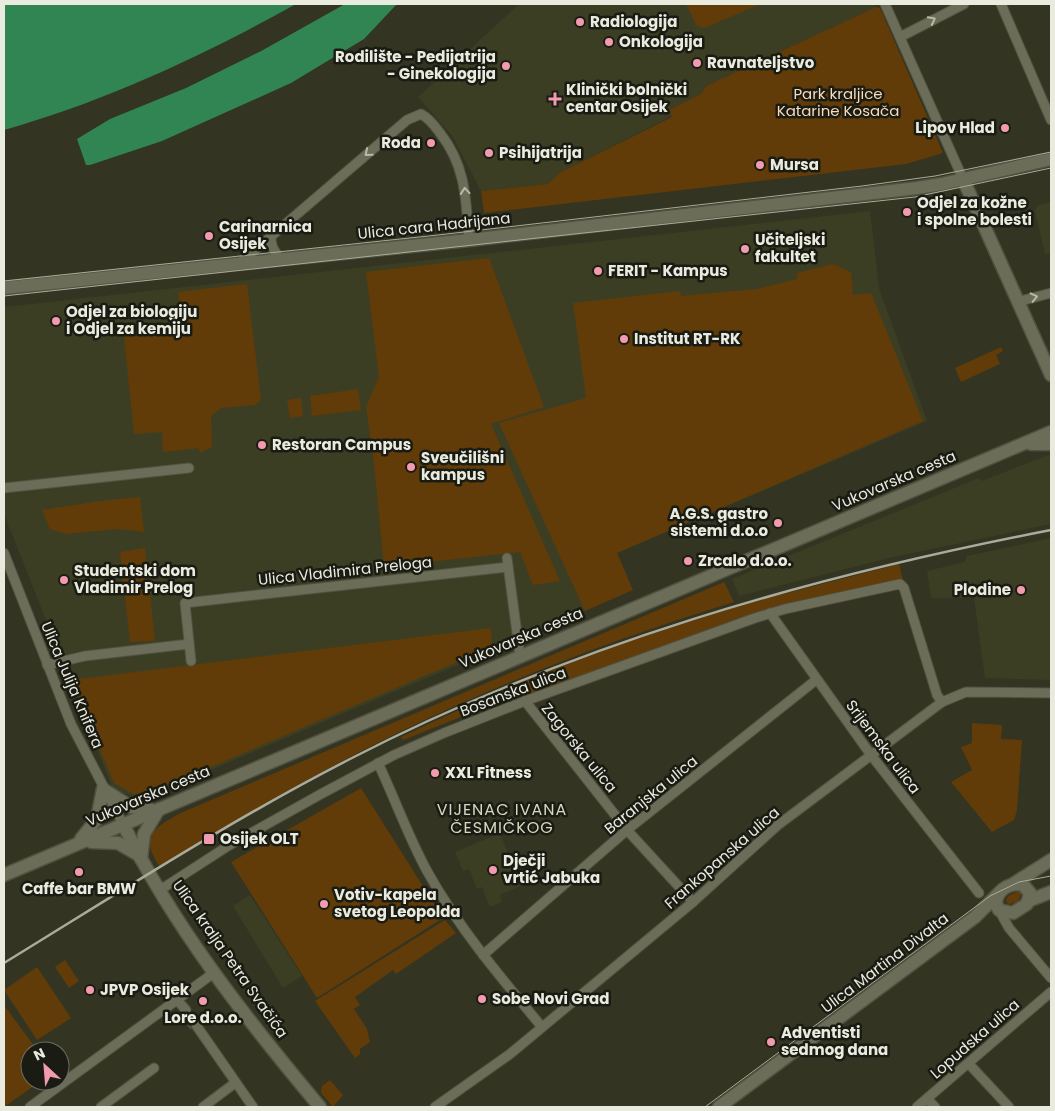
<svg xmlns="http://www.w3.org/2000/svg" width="1055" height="1111" viewBox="0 0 1055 1111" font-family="Poppins,sans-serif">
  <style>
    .built { fill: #3c3e23 }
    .green { fill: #613c08 }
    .water { fill: #318553 }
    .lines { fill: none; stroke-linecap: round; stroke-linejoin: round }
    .street-tunnel { stroke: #4e4f3e; stroke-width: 9; stroke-dasharray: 9 4.5; stroke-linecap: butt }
    .street-casing { stroke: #515241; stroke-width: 11 }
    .secondary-casing { stroke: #515241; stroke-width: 15 }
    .street { stroke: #6b6d58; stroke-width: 9 }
    .secondary { stroke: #6b6d58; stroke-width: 12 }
    .tram { stroke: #a9ab9c; stroke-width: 1 }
    .rail { stroke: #a9ab9c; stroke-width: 2.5 }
    .oneway { stroke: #b7b9a9 }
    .poi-dot { fill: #f29aae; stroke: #1a1b13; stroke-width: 2 }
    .labels { text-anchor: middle; stroke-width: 5; stroke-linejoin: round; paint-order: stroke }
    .poi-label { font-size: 15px; font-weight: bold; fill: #e9ebdf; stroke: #1a1b13; text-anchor: start }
    .park-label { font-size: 15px; fill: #fadbb9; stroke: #1a1b13 }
    .street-label { font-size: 15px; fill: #e9ebdf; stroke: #1a1b13 }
    .neighbourhood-label { font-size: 16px; letter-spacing: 1px; fill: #d6d8c0; stroke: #1a1b13 }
  </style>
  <rect width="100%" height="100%" fill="#333421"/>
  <g class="built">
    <path d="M519,4H875L876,7L706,86L701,94L669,110L672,116L561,172L549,184L481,191L453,137L418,97Z"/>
    <path d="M1051,202V253L1045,254L1035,211L1038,205Z"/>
    <path d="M870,211L879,288L927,421L617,553L633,590L152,795L137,798L113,789L4,514V307Z"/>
    <path d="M1048,455L1051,456V524L889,558L739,596L732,579L979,478L982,481Z"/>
    <path d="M1051,538V680L985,678L974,598H931L927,571L965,562L967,556Z"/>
    <path d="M500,833L521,886L500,895L502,902L490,907L482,887L477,889L469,869L463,871L455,852Z"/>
    <path d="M250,895L302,976L283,988L233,906Z"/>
  </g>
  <g class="green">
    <path d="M686,4H761L704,28L697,26Z"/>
    <path d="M876,7L880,8L943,153L906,164L484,213L481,191L548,184L561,172L672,117L669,110L701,94L706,86Z"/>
    <path d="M489,258L544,407L491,424L560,581L533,585L520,552L384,567L374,463L366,407L379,377L366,272Z"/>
    <path d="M833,264L851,272L853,295L871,293L923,421L617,553L633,590L585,611L499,423L586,398L573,303L680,291L681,296L757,289L797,279V273Z"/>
    <path d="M247,284L261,400L255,405L221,408L211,416L212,447L200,453L199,448L163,452L162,432L134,434L124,337L184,330L178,292Z"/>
    <path d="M1001,347L1003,351L996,355L1000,364L961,382L955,368Z"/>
    <path d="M358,389L361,410L312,416L310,396Z"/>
    <path d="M301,398L303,416L290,418L287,400Z"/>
    <path d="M140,497L144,532L118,529L65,534L50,529L42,510L100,501Z"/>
    <path d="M145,548L155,641L130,642L120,552Z"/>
    <path d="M899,564L903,580L790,604L508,704L506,699L403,740L401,737C479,700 558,665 639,637C724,607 812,587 899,564Z"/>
    <path d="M724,582L734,602C604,642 477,691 356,754C289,788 224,828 160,867C138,836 156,826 183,812Z"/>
    <path d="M491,628L492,647L150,793L133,794L114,783L71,680Z"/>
    <path d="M972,723L1002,725L1001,739L1022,740L1017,810L1014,820L992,832L951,782L972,770L961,747L972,743Z"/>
    <path d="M361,788L443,918L317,998L231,862Z"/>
    <path d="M1019,891L1021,894C1020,901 1014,904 1008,904L1006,901L1008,896Z"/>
    <path d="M445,920L456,933L396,974L393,970L355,997L360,1005L354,1009L367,1029L370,1042L360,1049V1054L355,1058L315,1001Z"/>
    <path d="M65,960L79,981L69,988L55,967Z"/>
    <path d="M37,967L71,1018L37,1040L4,990Z"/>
    <path d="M4,1005L38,1051H30V1081H41L4,1107Z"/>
    <path d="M330,1080L343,1095L333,1107L321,1093L322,1086Z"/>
  </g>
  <g class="water">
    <path d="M4,4H296C203,56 106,101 4,130Z"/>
    <path d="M345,4H397L364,39L291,83L162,141L90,165H86L77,139L110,119L186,88L263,50Z"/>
  </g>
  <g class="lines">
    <path class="street-tunnel" d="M183,1012L194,1027"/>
    <g class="street-casing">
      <g id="street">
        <path d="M885,4L963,179"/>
        <path d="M1001,4L1051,120"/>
        <path d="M900,37L964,4"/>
        <path d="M272,233C269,243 274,253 282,259"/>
        <path d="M240,263L407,120L421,114C429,118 435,126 440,133C466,166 466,200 469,240"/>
        <path d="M1017,302L1051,293"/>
        <path d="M4,488L189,468"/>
        <path d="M4,553L71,724L123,824"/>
        <path d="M507,558L520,656"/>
        <path d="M770,613L871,755L979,893"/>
        <path d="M191,661L185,603L508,567"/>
        <path d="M47,665L85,656L189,644"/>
        <path d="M525,701L627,830L693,902"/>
        <path d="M378,763C395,799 408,836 427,871C458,927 501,978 542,1027"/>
        <path d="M160,890L228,846L321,794L394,755L444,733L525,701L755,618L785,609L900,584L904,588L937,695L942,702"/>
        <path d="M999,910L1009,928L1051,978"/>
        <path d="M483,955L627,830L816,680"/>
        <path d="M177,1000L186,1010"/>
        <path d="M196,1025L253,1107"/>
        <path d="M969,1064L1009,1107"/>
        <path d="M927,1099L935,1107"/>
        <path d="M30,1107L215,972"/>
        <path d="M101,1107L154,1068"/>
        <path d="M203,1107L235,1083"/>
        <path d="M435,1107L510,1054L693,902L778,825L942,702L966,692L1051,693"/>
        <path d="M917,1107L1051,992"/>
      </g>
    </g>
    <g class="secondary-casing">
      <g id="secondary">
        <path d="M963,179L1051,375"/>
        <path d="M4,288L469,240L917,188L942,184L1051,159"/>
        <path d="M1031,444H1051"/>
        <path d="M103,789L131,807L152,810"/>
        <path d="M123,824C173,926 247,1020 320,1107"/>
        <path d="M81,839L97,819L103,789"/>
        <path d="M91,842L118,843L137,854"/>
        <path d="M141,859L144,834L159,809"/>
        <path d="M4,875L1051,432"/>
        <path d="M1013,884L1051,860"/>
        <path d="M1020,884L1024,886L1030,893L1027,904L1013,913L999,910L996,904C996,891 1007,884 1020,884Z"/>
        <path d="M1028,901L1051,892"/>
        <path d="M719,1107L975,917L999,893"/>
      </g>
    </g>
    <use href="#street" class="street"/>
    <use href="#secondary" class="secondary"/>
    <g class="tram">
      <path d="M4,281L438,235L862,186L935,176L1051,152"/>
      <path d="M4,296L915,197L1051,168"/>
      <path d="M705,1107L990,896L1019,882L1051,876"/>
    </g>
    <path class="rail" d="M4,963C118,893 231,820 350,759C571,645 808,577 1051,530"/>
  </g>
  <defs><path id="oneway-chevron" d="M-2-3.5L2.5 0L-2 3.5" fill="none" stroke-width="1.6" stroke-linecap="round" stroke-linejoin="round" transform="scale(1.25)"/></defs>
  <g class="oneway">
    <use href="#oneway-chevron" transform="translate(932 20) rotate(-27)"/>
    <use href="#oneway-chevron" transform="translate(368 153) rotate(140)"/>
    <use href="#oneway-chevron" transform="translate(465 191) rotate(-95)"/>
    <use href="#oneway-chevron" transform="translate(1034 297) rotate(-13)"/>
  </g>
  <g class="poi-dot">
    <circle cx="580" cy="22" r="5"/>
    <circle cx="609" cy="42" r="5"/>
    <circle cx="697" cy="63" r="5"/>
    <circle cx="506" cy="66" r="5"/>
    <path d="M552.5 91.5h5v5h5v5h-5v5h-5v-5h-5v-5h5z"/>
    <circle cx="1005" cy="128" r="5"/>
    <circle cx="431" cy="143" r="5"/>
    <circle cx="489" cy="153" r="5"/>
    <circle cx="760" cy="165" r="5"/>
    <circle cx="907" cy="212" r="5"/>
    <circle cx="209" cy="236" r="5"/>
    <circle cx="745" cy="249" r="5"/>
    <circle cx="598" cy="271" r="5"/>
    <circle cx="56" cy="321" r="5"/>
    <circle cx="624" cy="339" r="5"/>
    <circle cx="262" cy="445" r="5"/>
    <circle cx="411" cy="467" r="5"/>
    <circle cx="778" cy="523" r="5"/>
    <circle cx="688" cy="561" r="5"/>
    <circle cx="64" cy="580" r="5"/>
    <circle cx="1021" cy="590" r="5"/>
    <circle cx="435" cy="773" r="5"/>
    <rect x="203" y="833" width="12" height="12" rx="2.5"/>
    <circle cx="493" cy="870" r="5"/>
    <circle cx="79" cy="872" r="5"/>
    <circle cx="324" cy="904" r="5"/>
    <circle cx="90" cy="990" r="5"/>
    <circle cx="482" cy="999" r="5"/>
    <circle cx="203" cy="1001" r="5"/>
    <circle cx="771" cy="1042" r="5"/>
  </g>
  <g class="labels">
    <g class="poi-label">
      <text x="590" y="27">Radiologija</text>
      <text x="619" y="47">Onkologija</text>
      <text x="496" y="62" text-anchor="end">Rodilište - Pedijatrija<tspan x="496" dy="17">- Ginekologija</tspan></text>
      <text x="707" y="68">Ravnateljstvo</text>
      <text x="566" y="95">Klinički bolnički<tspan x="566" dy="17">centar Osijek</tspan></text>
      <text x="995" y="133" text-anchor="end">Lipov Hlad</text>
      <text x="421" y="148" text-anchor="end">Roda</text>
      <text x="499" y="158">Psihijatrija</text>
      <text x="770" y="170">Mursa</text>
      <text x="917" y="208">Odjel za kožne<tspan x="917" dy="17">i spolne bolesti</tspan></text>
      <text x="219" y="232">Carinarnica<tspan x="219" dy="17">Osijek</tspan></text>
      <text x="755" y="245">Učiteljski<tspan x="755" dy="17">fakultet</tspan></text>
      <text x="608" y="276">FERIT - Kampus</text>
      <text x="66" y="317">Odjel za biologiju<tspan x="66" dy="17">i Odjel za kemiju</tspan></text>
      <text x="634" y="344">Institut RT-RK</text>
      <text x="272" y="450">Restoran Campus</text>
      <text x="421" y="463">Sveučilišni<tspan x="421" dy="17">kampus</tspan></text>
      <text x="768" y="519" text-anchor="end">A.G.S. gastro<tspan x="768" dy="17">sistemi d.o.o</tspan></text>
      <text x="698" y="566">Zrcalo d.o.o.</text>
      <text x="74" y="576">Studentski dom<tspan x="74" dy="17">Vladimir Prelog</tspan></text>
      <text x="1011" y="595" text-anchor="end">Plodine</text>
      <text x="445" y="778">XXL Fitness</text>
      <text x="220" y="844">Osijek OLT</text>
      <text x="503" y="866">Dječji<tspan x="503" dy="17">vrtić Jabuka</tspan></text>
      <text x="79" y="894" text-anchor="middle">Caffe bar BMW</text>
      <text x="334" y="900">Votiv-kapela<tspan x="334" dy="17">svetog Leopolda</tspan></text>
      <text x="100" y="995">JPVP Osijek</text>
      <text x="492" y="1004">Sobe Novi Grad</text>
      <text x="203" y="1023" text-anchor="middle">Lore d.o.o.</text>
      <text x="781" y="1038">Adventisti<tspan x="781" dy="17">sedmog dana</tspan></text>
    </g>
    <g class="park-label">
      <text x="838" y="99">Park kraljice<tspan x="838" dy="17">Katarine Kosača</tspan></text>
    </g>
    <g class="street-label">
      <text transform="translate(434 226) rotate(-6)" y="5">Ulica cara Hadrijana</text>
      <text transform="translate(894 481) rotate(-23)" y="5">Vukovarska cesta</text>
      <text transform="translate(345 571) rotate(-6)" y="5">Ulica Vladimira Preloga</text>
      <text transform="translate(521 638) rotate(-23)" y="5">Vukovarska cesta</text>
      <text transform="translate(72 685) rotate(67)" y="5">Ulica Julija Knifera</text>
      <text transform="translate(513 692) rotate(-21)" y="5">Bosanska ulica</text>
      <text transform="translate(883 747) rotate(53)" y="5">Srijemska ulica</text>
      <text transform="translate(579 748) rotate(51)" y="5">Zagorska ulica</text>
      <text transform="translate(651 795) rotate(-39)" y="5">Baranjska ulica</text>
      <text transform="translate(148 796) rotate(-23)" y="5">Vukovarska cesta</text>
      <text transform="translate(722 858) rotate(-41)" y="5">Frankopanska ulica</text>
      <text transform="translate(230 959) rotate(55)" y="5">Ulica kralja Petra Svačića</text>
      <text transform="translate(885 963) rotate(-37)" y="5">Ulica Martina Divalta</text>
      <text transform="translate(975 1039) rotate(-41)" y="5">Lopudska ulica</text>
    </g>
    <g class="neighbourhood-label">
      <text x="502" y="815">VIJENAC IVANA<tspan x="502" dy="18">ČESMIČKOG</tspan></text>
    </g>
  </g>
  <rect width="1055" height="1111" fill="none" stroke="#e9ebdf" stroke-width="10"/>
  <g transform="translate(45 1066) rotate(334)"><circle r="24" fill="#1a1b13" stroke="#6d6e65"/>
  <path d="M0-4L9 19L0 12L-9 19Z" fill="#f29aae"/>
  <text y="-8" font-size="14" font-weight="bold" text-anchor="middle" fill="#e9ebdf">N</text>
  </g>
</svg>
